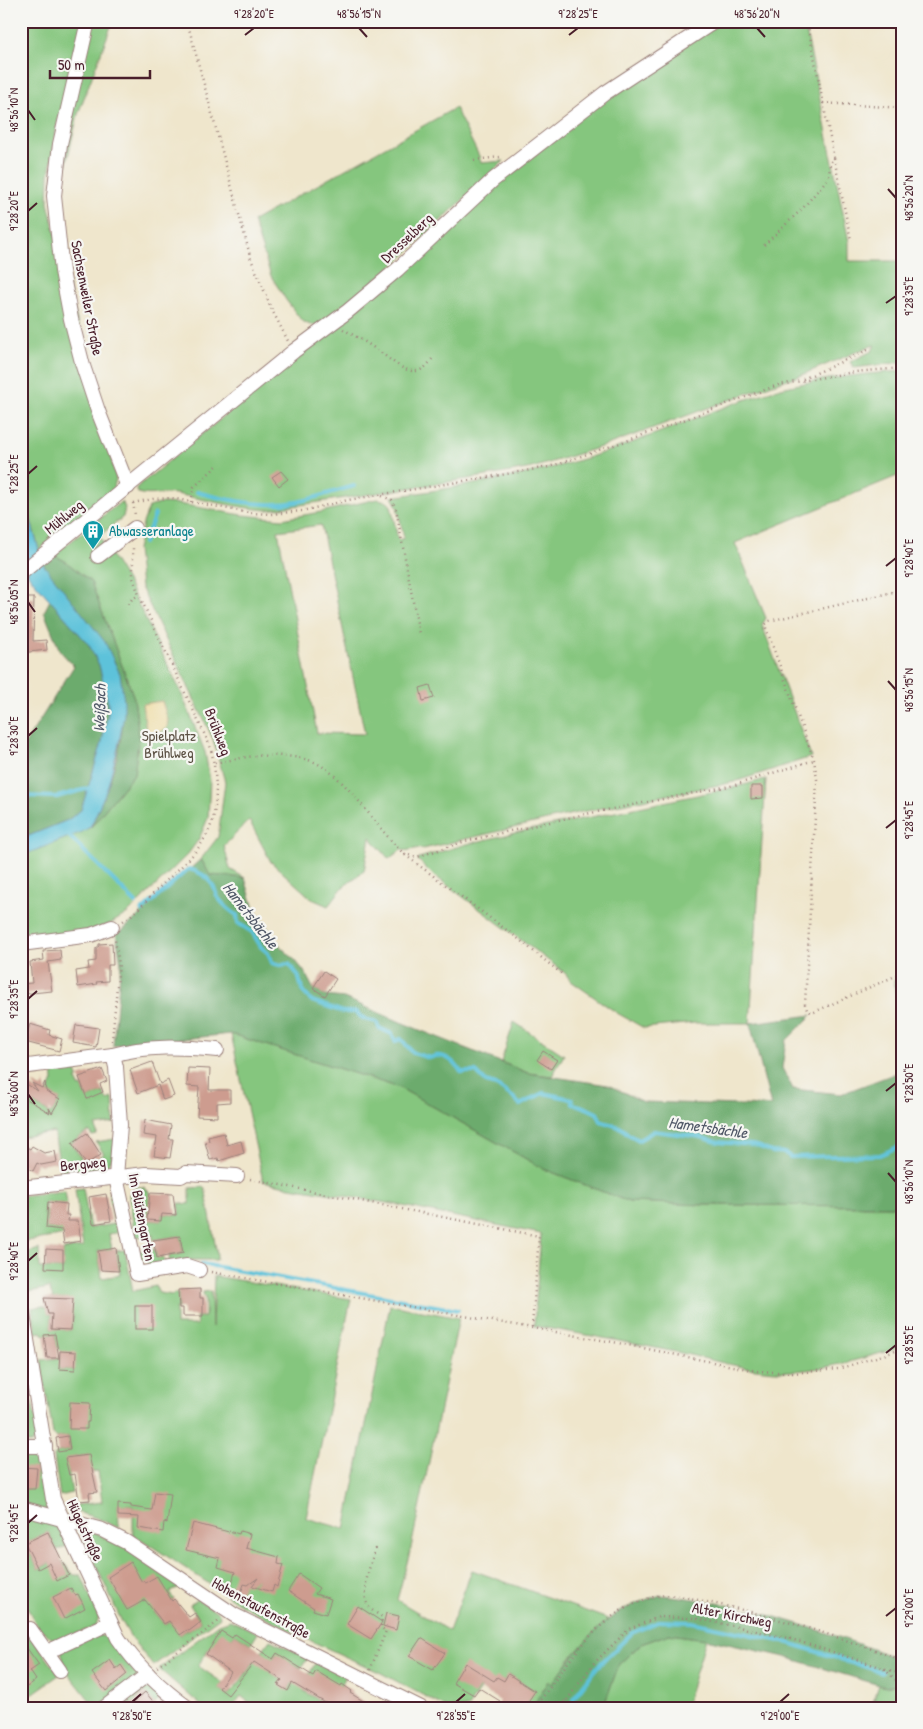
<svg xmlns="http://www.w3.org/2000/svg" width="923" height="1729" viewBox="0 0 923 1729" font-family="'Patrick Hand',sans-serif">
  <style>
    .green { fill: #85c67e; stroke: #687254; fill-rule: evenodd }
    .forest { fill: #6cab6d; stroke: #5b654c }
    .sand { fill: #eeda9e; stroke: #9c7c64 }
    .water { fill: #5dc2da; stroke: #547082 }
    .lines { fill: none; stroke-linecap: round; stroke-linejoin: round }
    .stream { stroke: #5dc2da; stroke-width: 4 }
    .building { fill: #cd9c8f }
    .minor-casing { stroke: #9c827c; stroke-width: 16 }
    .path { stroke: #9c827c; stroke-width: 2.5; stroke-dasharray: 1 4; stroke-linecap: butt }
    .minor { stroke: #fff; stroke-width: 14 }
    .ticks { fill: none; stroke: #4a1f2b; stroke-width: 2 }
    .labels { text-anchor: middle; stroke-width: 4.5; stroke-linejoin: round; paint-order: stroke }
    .street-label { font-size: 15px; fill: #4a1f2b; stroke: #f6f6f2 }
    .culture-label { font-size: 15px; fill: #0d838f; stroke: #f6f6f2; text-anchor: start }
    .park-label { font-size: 15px; fill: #5c5144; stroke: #f6f6f2 }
    .water-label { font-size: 16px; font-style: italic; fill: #515868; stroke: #f6f6f2 }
    .neatline { fill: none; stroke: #4a1f2b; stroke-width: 2 }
    .ticks-label { font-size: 12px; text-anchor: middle; fill: #4a1f2b }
  </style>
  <rect width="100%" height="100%" fill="#f6f6f2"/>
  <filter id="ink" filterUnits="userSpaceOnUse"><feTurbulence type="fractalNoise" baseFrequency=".02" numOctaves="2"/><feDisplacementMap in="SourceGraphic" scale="10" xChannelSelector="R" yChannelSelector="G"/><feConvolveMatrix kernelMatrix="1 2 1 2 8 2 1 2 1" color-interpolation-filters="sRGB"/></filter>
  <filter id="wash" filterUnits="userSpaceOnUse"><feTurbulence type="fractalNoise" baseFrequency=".0096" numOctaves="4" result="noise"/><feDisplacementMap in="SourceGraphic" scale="20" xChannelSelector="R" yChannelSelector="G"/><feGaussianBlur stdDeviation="1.12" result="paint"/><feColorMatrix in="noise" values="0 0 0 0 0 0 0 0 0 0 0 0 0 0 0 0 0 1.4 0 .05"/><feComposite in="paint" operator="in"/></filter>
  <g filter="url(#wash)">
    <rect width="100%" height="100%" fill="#efe6cc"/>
    <g class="green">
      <path d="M21,21H84L57,125L49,175L48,203L116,479L113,490L39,550L27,507L21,476Z"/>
      <path d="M93,21H113L78,114L63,178L74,95Z"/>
      <path d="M723,21H804L849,242V261H902V362L854,368L850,362L872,351L875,345L868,347L799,376L781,381L604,446L532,468L499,474L268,510C237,508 207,500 176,494C164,492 150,497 138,493L136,488L239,404L341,323L496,184L606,96Z"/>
      <path d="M455,108L479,156L481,163L504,161L395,264L322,325H310L302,321L286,300L271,276L253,221Z"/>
      <path d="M902,371V474L735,543L766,618L762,625L811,757L734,782L581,812L423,849C416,847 409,852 401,850L389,859L370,837L364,871L344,886L328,906L312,899L271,862L249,820L224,846L230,869L245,878L210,875L201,859L218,837L225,782L213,739L141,587L137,549L143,523L149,507L163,503L179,504L242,515L282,519L321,512L377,499C383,500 388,501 391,506L398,540L404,538L397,506L392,497C458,487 526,477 590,457C655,437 716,407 781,388C820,379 861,374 902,371ZM321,525L365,734L317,733L278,531Z"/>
      <path d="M122,501L125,508L123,517L99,536L127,581L180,690L205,752L210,780L208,818L199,839L188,854L128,913L110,924L90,930L21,941V855L91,827L134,774L139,736L134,698L91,582L65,561L54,555Z"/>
      <path d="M766,779L750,1023H695L644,1028L617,1013L571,981L565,973L431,873L418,860L419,858L467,844L519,832L736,787Z"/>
      <path d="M902,976V1049L894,980Z"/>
      <path d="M514,1022L564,1055L552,1076L528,1073L501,1062Z"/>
      <path d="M231,1034L400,1088L544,1169L629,1202L705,1205L902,1206V1347C866,1357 831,1369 794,1371C756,1373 717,1361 681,1353C632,1343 583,1334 534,1326L541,1234L393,1204L290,1187L263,1181Z"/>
      <path d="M75,1066L78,1078L76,1079L79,1087L82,1086L87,1099L103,1092L107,1100L113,1098L114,1123L96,1126L97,1135L92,1136L89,1131L71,1143L87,1166L104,1154L96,1142L115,1139C114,1145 114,1157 110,1162C101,1174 75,1172 61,1174L54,1132L21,1137V1074L25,1073L22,1096L51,1114L60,1100L48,1092L53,1081L52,1070Z"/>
      <path d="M144,1187L150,1193L147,1220L161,1221L162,1214L179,1215V1203L190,1204V1188L205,1187L217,1255V1260H188L170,1264L169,1256L183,1253L180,1236L153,1240V1235L135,1237L129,1195C131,1187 136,1187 144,1187Z"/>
      <path d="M83,1188L90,1228L114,1224L109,1191L115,1190L122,1232L109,1234L112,1249L98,1251L102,1278L120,1275L116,1251L125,1250L133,1291L156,1286L159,1293L173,1295L174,1293H178L179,1308H176V1325H197L196,1317H205V1297H204L203,1292L211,1291L212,1327L214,1276L351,1299L306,1518L345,1529L390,1305L459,1318L411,1548L397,1600L449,1631L472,1570L608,1619L572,1656L552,1684L548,1681L532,1708H523L534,1691L509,1674L504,1681L493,1683L486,1679L468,1708H447L381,1673L307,1639L240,1604L133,1534V1505H118L119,1528L97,1518L70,1510L68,1506L102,1502L98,1471L91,1472L88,1455L69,1458V1475L72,1493L60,1496L54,1456L58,1452L70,1450L68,1436L56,1438L53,1434L41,1360L60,1358L59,1369L75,1370L57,1347L55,1334L44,1335L42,1332L36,1333L32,1308L42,1306L52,1310L48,1314H52L51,1329L71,1330L73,1315L53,1298L49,1288L29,1292L24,1264H27V1260H22V1254L39,1249L40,1268L63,1269V1250L83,1247L75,1189Z"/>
      <path d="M65,1191L67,1204L45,1202L44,1211H47L46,1228L67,1230L66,1235L21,1242V1196Z"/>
      <path d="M155,1249L157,1258L163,1257L165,1264L152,1267L139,1256L138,1251Z"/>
      <path d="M22,1396L23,1403L32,1402L39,1437L32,1443H21Z"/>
      <path d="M21,1448L32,1449L42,1459L49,1511L21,1503Z"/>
      <path d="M21,1513L50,1521L58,1528L67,1546L57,1550L48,1532L25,1543L38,1569L50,1563L62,1561L74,1575H81L99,1617L96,1626L56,1642L37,1626L21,1596Z"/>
      <path d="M93,1533L125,1546L181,1587L169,1593L174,1599L154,1612L164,1624L171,1620L180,1635L187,1630L189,1631L201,1622L190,1605L197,1599L219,1613L220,1617L153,1666L132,1639L122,1622L84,1539Z"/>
      <path d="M230,1620L258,1633L251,1644L235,1634L231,1639L209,1648L198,1666L223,1683L219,1688L228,1695L237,1686L270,1640L308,1658L301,1668L276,1654L267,1670L282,1680L279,1685L288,1690L294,1680L303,1685L316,1662L346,1676L341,1686L306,1687L304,1691L330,1707L337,1698L348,1708H259L255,1705L254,1706L241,1696L234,1705L237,1708H204L159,1669L218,1624Z"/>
      <path d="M25,1627L59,1675L21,1702V1629Z"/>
      <path d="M669,1634L706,1639L685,1708H603L619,1664L641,1644Z"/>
      <path d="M97,1635L110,1638L138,1677L98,1708H96L65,1669L61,1650Z"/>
      <path d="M902,1680V1708H871L879,1685L886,1687L901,1683Z"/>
      <path d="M141,1688L151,1689L161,1698L155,1704L144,1692L128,1708H118L122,1701Z"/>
    </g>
    <g class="forest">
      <path d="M54,555L65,561L91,582L134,698L139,737L134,774L91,827C96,814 101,803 106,791C123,747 130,701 113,658L43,564Z"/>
      <path d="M50,600L89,645L99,665L108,702V713L101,746L81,810L68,820L21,839V750L74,666L60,651L44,612Z"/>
      <path d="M201,859L210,875L245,878L254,909L281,947L295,960L304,971L313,988L325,996L344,998L422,1031L528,1073L608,1085L644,1102L771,1106L750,1023L812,1015L786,1041L782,1068L793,1089L841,1094L902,1071V1206L705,1205L629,1202L544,1169L400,1088L231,1034L113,1046L121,963L116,933L122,931Z"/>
      <path d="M661,1595C743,1602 825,1631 902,1660L901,1683L886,1687L785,1657L706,1639L669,1634L641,1644L619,1664L603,1708H532L548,1681L552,1684C573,1655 601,1617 635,1604C643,1600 652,1598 661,1595Z"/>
    </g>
    <path class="sand" d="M162,701L168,720L167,728L156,735L149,736L147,734L142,704Z"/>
    <path class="water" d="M21,476L27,507L43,564L105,642L120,674L124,701V715L118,748L107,789L94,819L90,827L82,832L21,856V839L68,820L81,810L101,746L108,713V702L99,665L89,645L29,576L21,554Z"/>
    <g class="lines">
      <g class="stream">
        <path d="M197,492C229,501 265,508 297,502C317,498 335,491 354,486"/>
        <path d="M144,543L155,514"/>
        <path d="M21,796L57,797L93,787"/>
        <path d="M67,834L136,903"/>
        <path d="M142,911L187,870L189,869C198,871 207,877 212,884C215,889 216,895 219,899C224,905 230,911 237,915L238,923L252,932L261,947L268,953L272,963L280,965L289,964L298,975L303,992L312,1001L343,1012H357C361,1020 369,1020 377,1022L379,1028L392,1034L395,1041L401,1039L413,1053L430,1058C443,1051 455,1062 461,1072H476L486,1082L496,1085L514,1098L520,1105L543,1093L572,1099L573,1104C585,1106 587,1109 597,1113L601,1121L622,1128L628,1134L639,1140L654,1131L701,1137C718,1145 739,1142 757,1146C762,1147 767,1151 772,1152C779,1153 785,1151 790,1157L880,1155L902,1145"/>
        <path d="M202,1264L458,1310"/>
        <path d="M900,1678H902"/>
        <path d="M573,1699L597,1667L632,1633L660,1621L692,1622L738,1632L789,1643L882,1672"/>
      </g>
    </g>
    <g id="blocks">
      <g class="building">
        <path d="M281,471L288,479L279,486L272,477Z"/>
        <path d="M21,598H34L33,641L46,640L47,650L21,653Z"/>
        <path d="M430,685L434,698L423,701L420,688Z"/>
        <path d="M751,786H763V798L751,799Z"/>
        <path d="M112,943L113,965H108V981L96,982L97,984L78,987L76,971L89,969L88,962L96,961V948L99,946V944Z"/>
        <path d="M60,950L61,960L48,962L52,991L21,994V984L32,983L30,962L44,960L43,951Z"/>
        <path d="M324,971L336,979L325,996L313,988Z"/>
        <path d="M30,1024L50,1030L49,1035L62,1039L59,1051L25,1042Z"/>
        <path d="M76,1025L99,1028L96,1047L73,1043Z"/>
        <path d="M543,1051L557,1060L551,1069L537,1060Z"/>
        <path d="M152,1062L160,1084L168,1080L174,1096L163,1100L158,1085L138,1093L130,1070Z"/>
        <path d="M188,1068L210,1069L209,1090H230V1102L217,1103V1117L197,1116L199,1087L187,1086Z"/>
        <path d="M102,1069L107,1081L100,1084L103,1092L87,1099L79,1077Z"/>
        <path d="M23,1082L38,1091L32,1083L42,1088L45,1082L46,1091L60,1099L52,1113L49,1108L50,1113L22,1096Z"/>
        <path d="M145,1120L171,1125L169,1139H173L170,1158L154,1156L157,1137L143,1135Z"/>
        <path d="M87,1133L101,1155L86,1164L72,1143Z"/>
        <path d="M224,1133L227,1145L241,1141L244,1153L219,1161L218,1158L210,1160L205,1142L209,1141L208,1137Z"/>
        <path d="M21,1144L30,1149L32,1146L44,1153L55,1151L57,1162L41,1165L37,1163L33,1171L21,1164Z"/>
        <path d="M150,1193L173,1194L176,1215L162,1214L161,1221L147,1220Z"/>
        <path d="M106,1194L111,1221L93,1224L89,1197Z"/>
        <path d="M48,1202L67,1204L66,1215H69L68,1221H78L81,1241L64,1244L62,1230L46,1228Z"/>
        <path d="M180,1236L183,1253L157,1258L153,1240Z"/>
        <path d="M116,1248L119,1271L101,1270L98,1251Z"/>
        <path d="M46,1249L63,1250V1269L45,1268Z"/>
        <path d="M200,1289V1298H203V1316H183V1308H179L178,1290Z"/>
        <path d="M44,1298L73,1299L71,1330L51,1329L52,1314H48Z"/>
        <rect x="135" y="1306" width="17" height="23"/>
        <path d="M55,1334L59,1358H47L44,1335Z"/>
        <path d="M60,1351L76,1352L75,1370L59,1369Z"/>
        <path d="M70,1402L90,1403L89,1422H87V1429H69Z"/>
        <path d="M68,1436L70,1450L58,1452L56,1438Z"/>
        <path d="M89,1455L97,1492L89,1493L90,1500L79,1501L75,1474L69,1475L65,1458Z"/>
        <path d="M21,1467L37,1468L35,1489H21Z"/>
        <path d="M155,1492L171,1494L167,1523L164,1522L163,1532L138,1528L139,1517L118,1516V1504L131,1505V1507L152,1510Z"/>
        <path d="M193,1523L229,1532V1531L239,1534L240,1531L250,1534L246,1548L279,1557L278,1564L283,1565L277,1587L274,1585L272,1592L252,1586L258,1578L248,1585L244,1584L242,1590L238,1593L230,1590L235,1572L218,1567L220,1558L186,1550Z"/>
        <path d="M48,1532L69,1575L57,1581L49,1563L38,1569L25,1543Z"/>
        <path d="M131,1562L142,1582L144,1581L145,1583L157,1576L172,1601L174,1599L189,1617L195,1613L201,1622L189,1631L187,1630L180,1635L169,1621L164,1624L145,1600L127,1610L108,1577Z"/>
        <path d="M299,1574L319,1588L315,1594L331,1599L326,1614L313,1610L314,1608L288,1591Z"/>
        <path d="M71,1588L75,1595L78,1594L85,1608L64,1619L53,1597Z"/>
        <path d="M358,1606L382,1622L371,1639L347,1624Z"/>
        <path d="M386,1613L399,1616L396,1630L383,1626Z"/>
        <path d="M221,1631L232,1638L235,1634L273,1659L277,1653L313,1676L316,1671L341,1686L342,1684L352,1691L350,1693L375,1708H334L292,1683L288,1691L278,1685L282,1680L254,1662L228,1695L219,1688L231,1672L206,1654Z"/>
        <path d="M421,1638L445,1653L433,1670L409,1656Z"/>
        <path d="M21,1640L39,1665L30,1671L36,1680L27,1687L21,1679Z"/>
        <path d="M110,1660L116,1669L121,1665L127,1674L106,1691L92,1673Z"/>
        <path d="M465,1663L494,1681L497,1677L504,1681L508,1674L535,1691L524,1708H496L500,1701L479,1688L474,1695L453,1683Z"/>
        <path d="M145,1692L159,1708H127Z"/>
      </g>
    </g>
  </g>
  <g filter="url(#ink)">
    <use href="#blocks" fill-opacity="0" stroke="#9c827c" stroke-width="1"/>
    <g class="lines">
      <g class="minor-casing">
        <g id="minor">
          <path d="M88,21L60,144L54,196L62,271L71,319L83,366L98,411L128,487"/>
          <path d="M98,556L135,528"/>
          <path d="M21,573L294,351L348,311L398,269L493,180L605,93L715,21"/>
          <path d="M21,944L91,935L112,927"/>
          <path d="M113,1055C146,1045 183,1047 217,1050"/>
          <path d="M21,1067L113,1055L116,1067L120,1125L116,1177L137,1274L187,1266L199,1270"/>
          <path d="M21,1188L146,1174L181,1176L186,1173L237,1176"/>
          <path d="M21,1303L53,1499L118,1638C137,1666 160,1688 188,1708"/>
          <path d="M21,1446H45"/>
          <path d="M21,1508L102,1530L126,1542L234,1615L421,1708"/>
          <path d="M30,1629L60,1671"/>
          <path d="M47,1652L110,1623"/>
          <path d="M104,1708L148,1674"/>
        </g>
      </g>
      <g class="path">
        <path d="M187,21L251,259L271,308L288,341"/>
        <path d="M823,103L902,108"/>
        <path d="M834,158L851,240"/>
        <path d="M474,160L500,157"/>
        <path d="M764,245L803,208L829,177L830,163L834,158L807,21"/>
        <path d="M343,329C355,336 366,342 377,350C394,361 415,386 432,359"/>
        <path d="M803,379L870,349"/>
        <path d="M382,496L392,500L396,509L419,634"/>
        <path d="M191,502L194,487L218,465"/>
        <path d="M133,503L153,499L171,498L250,513L271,514L302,511L348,500L549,467L629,440L778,385L854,372L902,368"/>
        <path d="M133,503L135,515"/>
        <path d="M902,590L769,621L765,625L814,760L817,779L805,1004L807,1010L812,1013L902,973"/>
        <path d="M128,604L132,599L139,595"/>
        <path d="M215,763C228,761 243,757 256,756C276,755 303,755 320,765C351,783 377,829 404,854L417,857L466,841L581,815L735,785L814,760"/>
        <path d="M405,855L516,937L562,974"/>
        <path d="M123,921C138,912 150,896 163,884C178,869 195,856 206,836C220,813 217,771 210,746L139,595L133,578V545"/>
        <path d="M112,1041L119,964L115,940"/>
        <path d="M250,1179L539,1236L532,1327"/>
        <path d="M211,1272L613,1342L757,1371L793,1373L838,1369L902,1349"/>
        <path d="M157,1667L219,1621"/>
        <path d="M884,1669L896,1680L899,1687"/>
        <path d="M370,1670L386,1631L381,1628L382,1617C378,1614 372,1611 369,1607C359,1593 372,1561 376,1545"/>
        <path d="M564,1701L572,1708"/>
        <path d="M535,1708C561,1672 592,1622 634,1604C641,1601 651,1597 659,1596C674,1593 697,1600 712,1603C777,1617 840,1637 902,1660"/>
        <path d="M561,1708L594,1663L629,1629L659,1617L693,1618L739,1627L791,1639L902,1674"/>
      </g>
      <use href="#minor" class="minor"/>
    </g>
  </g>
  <path class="ticks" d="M359,28L367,37M757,28L765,37M245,35L254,28M569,35L578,28M28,110L35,120M888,189L896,198M28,211L37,203M886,303L896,296M28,474L37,466M886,566L896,558M28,602L35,612M888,681L896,690M28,736L37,728M886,828L896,820M28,999L37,991M886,1091L896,1083M28,1094L35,1104M888,1173L896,1182M28,1261L37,1253M886,1353L896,1345M28,1523L37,1515M886,1616L896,1608M132,1702L141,1694M456,1702L465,1694M780,1702L789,1694"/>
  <defs>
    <g id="building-pin" transform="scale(1.125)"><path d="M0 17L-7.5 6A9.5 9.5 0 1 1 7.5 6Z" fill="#0f9aa8" stroke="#f6f6f2"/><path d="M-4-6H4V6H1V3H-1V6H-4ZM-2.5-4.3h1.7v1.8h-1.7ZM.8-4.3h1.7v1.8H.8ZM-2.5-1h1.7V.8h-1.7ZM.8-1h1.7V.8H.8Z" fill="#fff"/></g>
  </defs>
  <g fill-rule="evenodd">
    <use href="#building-pin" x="93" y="531"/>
  </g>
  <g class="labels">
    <g class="street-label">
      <text transform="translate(407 238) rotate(-43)" y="5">Dresselberg</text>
      <text transform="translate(87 298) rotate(79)" y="5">Sachsenweiler Straße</text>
      <text transform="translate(64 517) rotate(-39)" y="5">Mühlweg</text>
      <text transform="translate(218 732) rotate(69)" y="5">Brühlweg</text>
      <text transform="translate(83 1164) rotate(-6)" y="5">Bergweg</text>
      <text transform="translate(142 1217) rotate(79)" y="5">Im Blütengarten</text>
      <text transform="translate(85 1530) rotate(65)" y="5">Hügelstraße</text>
      <text transform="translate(261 1608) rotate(29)" y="5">Hohenstaufenstraße</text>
      <text transform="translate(732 1615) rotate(11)" y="5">Alter Kirchweg</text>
    </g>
    <g class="culture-label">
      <text x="109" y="536">Abwasseranlage</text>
    </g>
    <g class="park-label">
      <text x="169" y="741">Spielplatz<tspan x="169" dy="17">Brühlweg</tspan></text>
    </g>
    <g class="water-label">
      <text transform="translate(99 708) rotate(-88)" y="6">Weißach</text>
      <text transform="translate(251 915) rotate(52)" y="6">Hametsbächle</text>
      <text transform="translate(708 1127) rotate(8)" y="6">Hametsbächle</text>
    </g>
  </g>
  <rect width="923" height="1729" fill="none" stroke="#f6f6f2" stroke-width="55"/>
  <path d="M50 70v8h100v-8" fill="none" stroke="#4a1f2b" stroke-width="2.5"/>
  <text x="58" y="70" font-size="15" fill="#4a1f2b" stroke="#f6f6f2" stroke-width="4" paint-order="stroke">50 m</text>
  <rect x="28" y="28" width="868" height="1674" class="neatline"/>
  <g class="ticks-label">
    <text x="254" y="18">9°28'20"E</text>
    <text x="359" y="18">48°56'15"N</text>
    <text x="578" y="18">9°28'25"E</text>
    <text x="757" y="18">48°56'20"N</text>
    <text transform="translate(14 110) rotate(-90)" y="4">48°56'10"N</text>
    <text transform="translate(909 198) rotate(-90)" y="4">48°56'20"N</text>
    <text transform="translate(14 211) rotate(-90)" y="4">9°28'20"E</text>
    <text transform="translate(909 296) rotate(-90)" y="4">9°28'35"E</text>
    <text transform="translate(14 474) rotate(-90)" y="4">9°28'25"E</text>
    <text transform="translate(909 558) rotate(-90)" y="4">9°28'40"E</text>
    <text transform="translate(14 602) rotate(-90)" y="4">48°56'05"N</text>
    <text transform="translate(909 690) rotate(-90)" y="4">48°56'15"N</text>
    <text transform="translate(14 736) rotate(-90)" y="4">9°28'30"E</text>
    <text transform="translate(909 820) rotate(-90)" y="4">9°28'45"E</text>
    <text transform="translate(14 999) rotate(-90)" y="4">9°28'35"E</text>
    <text transform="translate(909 1083) rotate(-90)" y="4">9°28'50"E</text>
    <text transform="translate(14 1094) rotate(-90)" y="4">48°56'00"N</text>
    <text transform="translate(909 1182) rotate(-90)" y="4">48°56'10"N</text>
    <text transform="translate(14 1261) rotate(-90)" y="4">9°28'40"E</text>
    <text transform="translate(909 1345) rotate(-90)" y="4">9°28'55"E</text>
    <text transform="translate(14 1523) rotate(-90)" y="4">9°28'45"E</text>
    <text transform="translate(909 1608) rotate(-90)" y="4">9°29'00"E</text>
    <text x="132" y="1720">9°28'50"E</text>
    <text x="456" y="1720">9°28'55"E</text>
    <text x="780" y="1720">9°29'00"E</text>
  </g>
</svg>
